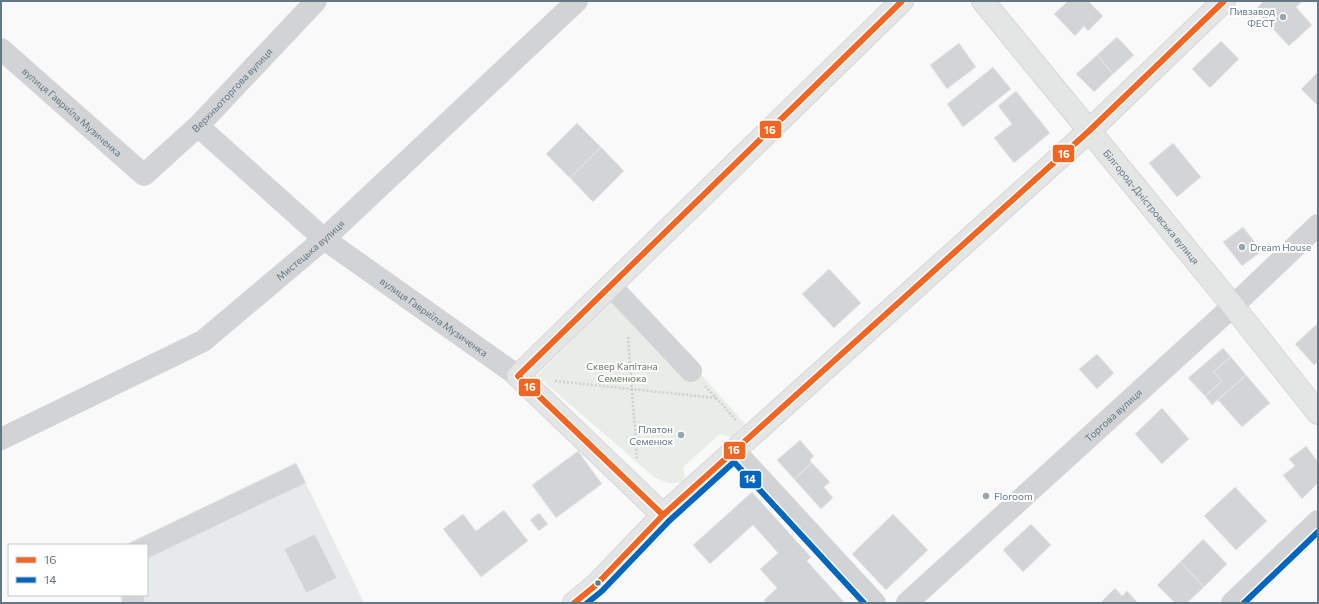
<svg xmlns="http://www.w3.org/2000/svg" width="1319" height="604" viewBox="0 0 1319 604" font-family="Commissioner,sans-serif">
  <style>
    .built { fill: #e7eaea }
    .green { fill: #e9ede7 }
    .building { fill: #d2d4d5; stroke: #e8e8e8 }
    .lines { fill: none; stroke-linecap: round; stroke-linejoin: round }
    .major-casing { stroke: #d6d7d8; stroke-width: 24 }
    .path { stroke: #ced0d1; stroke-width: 2.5; stroke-dasharray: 2 2; stroke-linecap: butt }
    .minor { stroke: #d2d3d4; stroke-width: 22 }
    .major { stroke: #e4e5e5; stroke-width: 22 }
    .bus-1-casing { stroke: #fff; stroke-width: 9 }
    .bus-2-casing { stroke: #fff; stroke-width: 9 }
    .bus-1 { stroke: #f26522; stroke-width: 6 }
    .bus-2 { stroke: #0065bd; stroke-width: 6 }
    .poi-dot { fill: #97a5ae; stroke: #fff; stroke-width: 1.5 }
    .bus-dot { fill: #627886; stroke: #fff; stroke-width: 1.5 }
    .labels { text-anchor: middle; stroke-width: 4; stroke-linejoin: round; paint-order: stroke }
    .poi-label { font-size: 10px; fill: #627886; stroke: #fff; text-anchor: end }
    .street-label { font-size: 10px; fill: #627886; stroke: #fff }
    .park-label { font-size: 10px; fill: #687c62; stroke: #fff }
    .line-badge { stroke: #fff; stroke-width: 1.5 }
    .badge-label { font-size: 11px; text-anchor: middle; font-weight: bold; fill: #fff }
  </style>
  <rect width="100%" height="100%" fill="#f9f9f9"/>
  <path class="built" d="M296,463L364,603H122L121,595H147V545H125Z"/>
  <path class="green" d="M624,288L746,425L732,438L720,434L683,467L685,480C671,486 667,483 654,477L537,376Z"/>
  <g class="building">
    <path d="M1068,1H1088L1103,16L1088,31L1084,26L1075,36L1054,14Z"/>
    <path d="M1264,1H1303L1296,7L1312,25L1289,46L1255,10Z"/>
    <path d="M1117,37L1134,55L1113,74L1097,55Z"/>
    <path d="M1221,41L1239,59L1210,88L1192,69Z"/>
    <path d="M959,43L976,67L947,89L930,65Z"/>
    <path d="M1097,55L1113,74L1094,92L1076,74Z"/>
    <path d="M993,67L1011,89L963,127L947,104Z"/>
    <path d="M1318,72V106L1301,89Z"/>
    <path d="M1016,91L1050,133L1014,163L994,138L1012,124L998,106Z"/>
    <path d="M577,123L601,147L570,178L546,154Z"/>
    <path d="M1173,143L1201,177L1177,197L1149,163Z"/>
    <path d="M601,147L624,171L593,202L570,178Z"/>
    <path d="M1243,227L1262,251L1242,266L1223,242Z"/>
    <path d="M829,269L861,303L834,328L802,294Z"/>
    <path d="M1318,323V362L1314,365L1295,344Z"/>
    <path d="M1223,348L1231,357L1213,372L1222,381L1205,396L1188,378Z"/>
    <path d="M1097,354L1114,373L1097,389L1079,369Z"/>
    <path d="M1231,357L1246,375L1212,405L1205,396L1222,381L1213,372Z"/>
    <path d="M1246,375L1270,403L1242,427L1218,400Z"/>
    <path d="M1162,408L1189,439L1162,464L1135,434Z"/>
    <path d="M800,440L814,456L810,460L812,463L794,479L777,460Z"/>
    <path d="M1306,446L1318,462V483L1302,499L1283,475L1295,466L1289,459Z"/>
    <path d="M578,451L602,484L556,518L532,485Z"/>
    <path d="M296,463L306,483L147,559V545H125Z"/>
    <path d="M812,463L830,482L824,487L833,498L821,509L794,479Z"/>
    <path d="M1235,487L1267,521L1236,550L1204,516Z"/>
    <path d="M752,492L811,557L807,561L845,603H766L764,600L777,588L760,569L778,553L753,525L710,564L693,545Z"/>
    <path d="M504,510L528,541L481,577L443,529L463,514L476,531Z"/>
    <path d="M539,513L548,524L539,531L530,520Z"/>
    <path d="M893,514L928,550L886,590L852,554Z"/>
    <path d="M1031,524L1051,545L1023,572L1003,550Z"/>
    <path d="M315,534L337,578L306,593L284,549Z"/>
    <path d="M1203,539L1227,564L1204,587L1180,562Z"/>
    <path d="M1180,562L1204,587L1187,603H1175L1157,585Z"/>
    <path d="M1115,588L1122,596L1127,591L1138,603H1100Z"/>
    <path d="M121,595H144L145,603H122Z"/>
  </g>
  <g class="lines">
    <g class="major-casing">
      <g id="major">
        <path id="s5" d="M983,1L1233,306L1318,413"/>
        <path d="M663,515L518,376L902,1"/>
        <path d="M574,603L596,585L663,515L1089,131L1224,1"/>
      </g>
    </g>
    <g class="path">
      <path d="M628,337L637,458"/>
      <path d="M555,381L716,398"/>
      <path d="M705,386L737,421"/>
    </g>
    <g class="minor">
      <path id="s1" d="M1,49L144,175L198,126L316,1"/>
      <path id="s2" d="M198,126L324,239L518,376"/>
      <path d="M610,285L691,371"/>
      <path id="s3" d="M1,439L203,341L324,239L577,1"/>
      <path d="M735,451L875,603"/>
      <path id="s4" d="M907,603L1233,306L1318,225"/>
      <path d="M1232,603L1318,521"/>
    </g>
    <use href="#major" class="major"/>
    <g class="bus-1-casing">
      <g id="bus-1">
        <path d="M663,515L518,376L902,1"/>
        <path d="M574,603L596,585L663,515L1089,131L1224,1"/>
      </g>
    </g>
    <g class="bus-2-casing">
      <g id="bus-2">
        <path d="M587,603L602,591L669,521L734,462L864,603"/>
        <path d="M1244,603L1318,532"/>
      </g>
    </g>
    <use href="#bus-1" class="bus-1"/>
    <use href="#bus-2" class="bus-2"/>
  </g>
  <g class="poi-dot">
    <circle cx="1283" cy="17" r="4"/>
    <circle cx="1242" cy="247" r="4"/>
    <circle cx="681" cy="435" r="4"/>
    <circle cx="986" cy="496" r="4"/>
  </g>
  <circle class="bus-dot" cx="598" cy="583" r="3.5"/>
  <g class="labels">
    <g class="poi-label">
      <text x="1275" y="15">Пивзавод<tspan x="1275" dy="12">ФЕСТ</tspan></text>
      <text x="1250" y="251" text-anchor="start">Dream House</text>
      <text x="673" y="433">Платон<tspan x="673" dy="12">Семенюк</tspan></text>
      <text x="994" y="500" text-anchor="start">Floroom</text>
    </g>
    <g class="street-label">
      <text dy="4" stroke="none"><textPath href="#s1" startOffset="313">Верхньоторгова вулиця</textPath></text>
      <text dy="4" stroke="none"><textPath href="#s1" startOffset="95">вулиця Гавриїла Музиченка</textPath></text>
      <text dy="4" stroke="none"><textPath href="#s5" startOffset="266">Білгород-Дністровська вулиця</textPath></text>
      <text dy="4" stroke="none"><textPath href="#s3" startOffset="365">Мистецька вулиця</textPath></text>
      <text dy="4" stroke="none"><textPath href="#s2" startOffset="304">вулиця Гавриїла Музиченка</textPath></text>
      <text dy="4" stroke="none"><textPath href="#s4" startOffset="279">Торгова вулиця</textPath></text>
    </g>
    <g class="park-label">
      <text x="622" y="370">Сквер Капітана<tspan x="622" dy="12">Семенюка</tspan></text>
    </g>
  </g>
  <g class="line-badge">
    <rect x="759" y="120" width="23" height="19" rx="4" fill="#f26522"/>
    <rect x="1052" y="144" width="23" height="19" rx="4" fill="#f26522"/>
    <rect x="518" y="378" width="23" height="19" rx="4" fill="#f26522"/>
    <rect x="723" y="441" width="23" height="19" rx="4" fill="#f26522"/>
    <rect x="739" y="470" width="23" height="19" rx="4" fill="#0065bd"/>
  </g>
  <g class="badge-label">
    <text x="770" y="134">16</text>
    <text x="1064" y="158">16</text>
    <text x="530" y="391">16</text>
    <text x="734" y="454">16</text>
    <text x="750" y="483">14</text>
  </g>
  <rect width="1319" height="604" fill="none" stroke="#627886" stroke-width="4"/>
  <rect x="8" y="544" width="140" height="52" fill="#ffffff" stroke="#c0c9cf"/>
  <rect x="16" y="557" width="20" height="6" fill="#f26522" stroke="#c0c9cf"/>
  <text x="44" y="564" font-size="12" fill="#627886">16</text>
  <rect x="16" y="577" width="20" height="6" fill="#0065bd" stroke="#c0c9cf"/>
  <text x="44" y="584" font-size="12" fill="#627886">14</text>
</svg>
